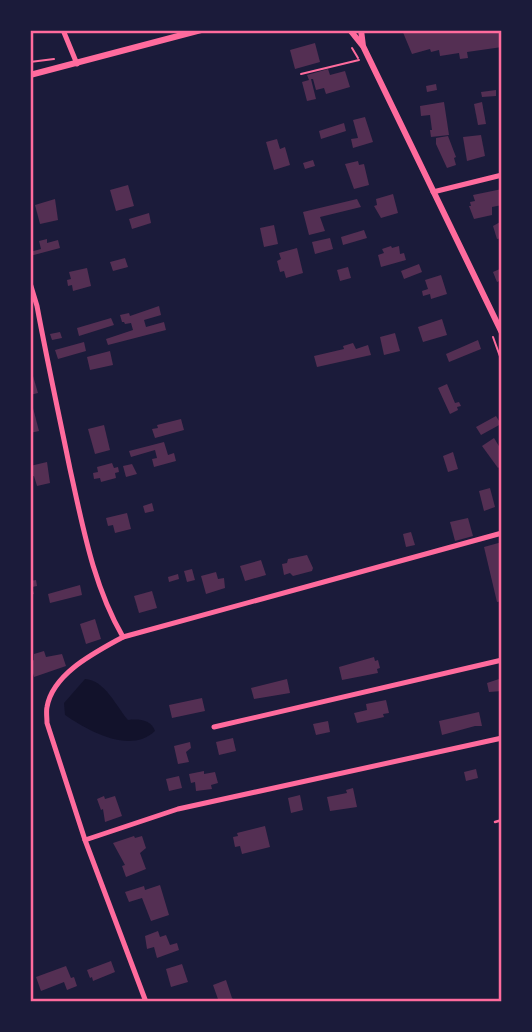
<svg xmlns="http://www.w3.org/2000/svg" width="532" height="1032" viewBox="0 0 532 1032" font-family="Commissioner,sans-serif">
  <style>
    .water { fill: #12122b }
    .building { fill: #542f53 }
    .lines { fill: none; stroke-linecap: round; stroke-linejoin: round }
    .path { stroke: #ff6b9d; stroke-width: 2 }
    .service { stroke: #ff6b9d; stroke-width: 2.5 }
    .minor { stroke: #ff6b9d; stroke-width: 5 }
    .tertiary { stroke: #ff6b9d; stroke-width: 6 }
    .neatline { fill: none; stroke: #ff6b9d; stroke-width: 2.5 }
  </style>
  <rect width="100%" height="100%" fill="#1b1b3a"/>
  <path class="water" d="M85,679C105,680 116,706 128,720C138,719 151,719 155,731C130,755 87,730 65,715L64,703Z"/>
  <g class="building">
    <path d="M402,30H440L441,33L502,30V47L467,52L468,58L460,59L459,53L440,56L439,50L431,52L430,49L412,54Z"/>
    <path d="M315,43L320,62L295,69L290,50Z"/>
    <path d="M328,69L330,75L345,71L350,87L326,94L324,88L316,90L313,79H311L316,99L307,101L302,82L309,80L307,75Z"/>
    <path d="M436,84L437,90L427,92L426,86Z"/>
    <path d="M496,90V96L482,97L481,92Z"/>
    <path d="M444,102L449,135L431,137L430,130H432L430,115L421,116L420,106Z"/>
    <path d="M482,102L486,124L478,125L474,104Z"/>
    <path d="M365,117L373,142L353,148L351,139L358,138L353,120Z"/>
    <path d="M344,123L346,131L321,139L319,131Z"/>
    <path d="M481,135L485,156L467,161L463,137Z"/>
    <path d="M448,136L456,157L454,158L456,165L447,168L436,144V138Z"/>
    <path d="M277,139L280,149L285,147L290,165L274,170L266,142Z"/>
    <path d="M313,160L315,166L305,169L303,163Z"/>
    <path d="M358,161L359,165L364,164L369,185L354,189L345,164Z"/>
    <path d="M128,185L134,206L116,211L110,190Z"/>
    <path d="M502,189V205L492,207V215L474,219L469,206H471L470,202L475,201L473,195Z"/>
    <path d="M393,194L398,213L381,218L374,206L377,205L376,199Z"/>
    <path d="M55,199L58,220L40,224L35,205Z"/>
    <path d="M357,199L361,207L320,217L325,231L309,235L303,212Z"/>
    <path d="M149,213L151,223L132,229L129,219Z"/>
    <path d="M502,221V238L497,239L493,226Z"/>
    <path d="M274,225L278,244L264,247L260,228Z"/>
    <path d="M364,230L367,238L343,245L341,237Z"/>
    <path d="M330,238L333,249L315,254L312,242Z"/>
    <path d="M47,239V243L58,240L60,248L30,256V252L41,249L39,241Z"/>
    <path d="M391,246L392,248L399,246L400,254L404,253L406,260L381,267L378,255L384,253L382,249Z"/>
    <path d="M297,248L303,273L286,278L284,271L280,272L277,261L281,259L279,253Z"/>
    <path d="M125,258L128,267L113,271L110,262Z"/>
    <path d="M419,264L422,272L404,279L401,271Z"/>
    <path d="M348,267L351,278L340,281L337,270Z"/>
    <path d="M87,268L91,286L73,291L72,285L68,286L67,280L71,279L69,272Z"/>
    <path d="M502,268V280L497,282L493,272Z"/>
    <path d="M441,275L447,294L431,299L430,294L423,296L422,291L428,289L425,280Z"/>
    <path d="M159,306L161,315L144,320L146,327L164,322L166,330L108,345L106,339L133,330L131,323L125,324L124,322H122L120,315L129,313L130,316Z"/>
    <path d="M111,318L114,325L79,336L77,328Z"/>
    <path d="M442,319L447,335L423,342L418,327Z"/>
    <path d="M60,332L62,338L52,340L50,334Z"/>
    <path d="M395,333L400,351L384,355L380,337Z"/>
    <path d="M478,340L481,349L449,362L446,354Z"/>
    <path d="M84,342L86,351L58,359L55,350Z"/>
    <path d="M353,343L356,349L368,345L371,355L317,367L314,356L344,349L343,346Z"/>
    <path d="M110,351L113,365L90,370L87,357Z"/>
    <path d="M30,376H33L38,393L30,395Z"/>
    <path d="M447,384L455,403L459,402L461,406L457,407L458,410L450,414L438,388Z"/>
    <path d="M33,408L39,431L30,433V409Z"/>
    <path d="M496,416L501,424L481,435L476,427Z"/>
    <path d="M181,419L184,430L155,438L152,429L158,428L157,425Z"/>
    <path d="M104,425L110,450L95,454L88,429Z"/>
    <path d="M494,438L502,451V465L498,468L482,446Z"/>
    <path d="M164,442L168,455L174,453L176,461L154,467L152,459L157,458L155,450L131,457L129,451Z"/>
    <path d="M453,452L458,469L448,472L443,456Z"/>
    <path d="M47,462L50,483L37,486L34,476L30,477V466Z"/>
    <path d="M112,463L114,468L118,467L119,472L115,473L116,478L101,482L100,478L94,479L93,473L98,472L97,467Z"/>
    <path d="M132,464L137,474L126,477L123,466Z"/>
    <path d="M490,488L495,507L484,511L479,491Z"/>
    <path d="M152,503L154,511L145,513L143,506Z"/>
    <path d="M127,513L131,529L115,533L113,525L108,526L106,518Z"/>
    <path d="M468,518L473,536L455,541L450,522Z"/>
    <path d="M411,532L415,545L406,547L403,534Z"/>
    <path d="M502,542V601L497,602L484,547Z"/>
    <path d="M307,555L313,568L312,571L293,576L290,573L284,575L282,564L287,563L288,559Z"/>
    <path d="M261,560L266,575L245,581L240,566Z"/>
    <path d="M192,569L195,580L187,582L184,571Z"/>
    <path d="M216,572L218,579L224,578L225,588L206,594L201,576Z"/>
    <path d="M178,574L179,579L169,582L168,577Z"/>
    <path d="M36,580L37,586L32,587L34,594L30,595V581Z"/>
    <path d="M80,585L82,595L50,603L48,594Z"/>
    <path d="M152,591L157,608L139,613L134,596Z"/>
    <path d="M95,619L101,639L86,644L80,624Z"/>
    <path d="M44,651L46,657L62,654L66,666L34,677L30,662L34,660V654Z"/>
    <path d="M374,657L375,661L378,660L380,668L377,669L378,673L342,680L339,667Z"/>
    <path d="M502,678V691L489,692L487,683Z"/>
    <path d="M287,679L290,693L254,699L251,688Z"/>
    <path d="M202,698L205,711L172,718L169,705Z"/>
    <path d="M386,700L389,713L383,714L384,717L357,723L354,713L367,710L366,704Z"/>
    <path d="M479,712L482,726H475L442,735L439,721Z"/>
    <path d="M328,721L330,732L316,735L313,724Z"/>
    <path d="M233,738L236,751L219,755L216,742Z"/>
    <path d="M190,742L191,748L186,752L189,762L178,764L174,746Z"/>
    <path d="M476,769L478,778L466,781L464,772Z"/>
    <path d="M204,771V774L215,772L218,783L211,785L212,789L196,791L195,782L191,783L189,774Z"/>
    <path d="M179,776L182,788L169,791L166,779Z"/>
    <path d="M353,788L357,807L330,811L327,797L347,793L346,790Z"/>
    <path d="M300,795L303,810L291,813L288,798Z"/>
    <path d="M104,796L105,799L115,796L122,816L105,822L103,809L101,810L97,799Z"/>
    <path d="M265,826L270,847L242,854L240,846L235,847L233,837L238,836L237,833Z"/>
    <path d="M134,836L135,838L142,836L146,848L140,853L146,869L126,877L122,866L125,865L113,843Z"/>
    <path d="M160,885L169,915L151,921L142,898L129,902L125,892L144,886L145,890Z"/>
    <path d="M158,931L160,937L166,935L170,945L177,943L179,950L157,958L154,947L147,949L145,936Z"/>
    <path d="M111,961L115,972L93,981L92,977L90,978L87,970Z"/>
    <path d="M182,964L188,982L171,987L166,969Z"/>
    <path d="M66,966L71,978L74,977L77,986L67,990L64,982L41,991L36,977Z"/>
    <path d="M226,980L232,998L236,1002H219L213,985Z"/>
  </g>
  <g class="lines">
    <g class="path">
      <path d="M352,48L358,58"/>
      <path d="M30,62L54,59"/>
      <path d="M301,74L359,60"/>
      <path d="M493,337L502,362"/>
    </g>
    <path class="service" d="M495,822L502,820"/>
    <g class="minor">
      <path d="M63,30L77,64"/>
      <path d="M433,192L502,175"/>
      <path d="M30,283L37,306C47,360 59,415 70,469C83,527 93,585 123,637C96,652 53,673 47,707C46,711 47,718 47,723L85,840L146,1002"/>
      <path d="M123,637L502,533"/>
      <path d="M214,727L502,660"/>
      <path d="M85,840L178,809L502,738"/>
    </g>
    <g class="tertiary">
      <path d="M350,30L362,45"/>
      <path d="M361,30L363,46L502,333"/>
      <path d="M30,75L201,30"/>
    </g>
  </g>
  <rect width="532" height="1032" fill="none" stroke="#1b1b3a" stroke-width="63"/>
  <rect x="32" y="32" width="468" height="968" class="neatline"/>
</svg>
